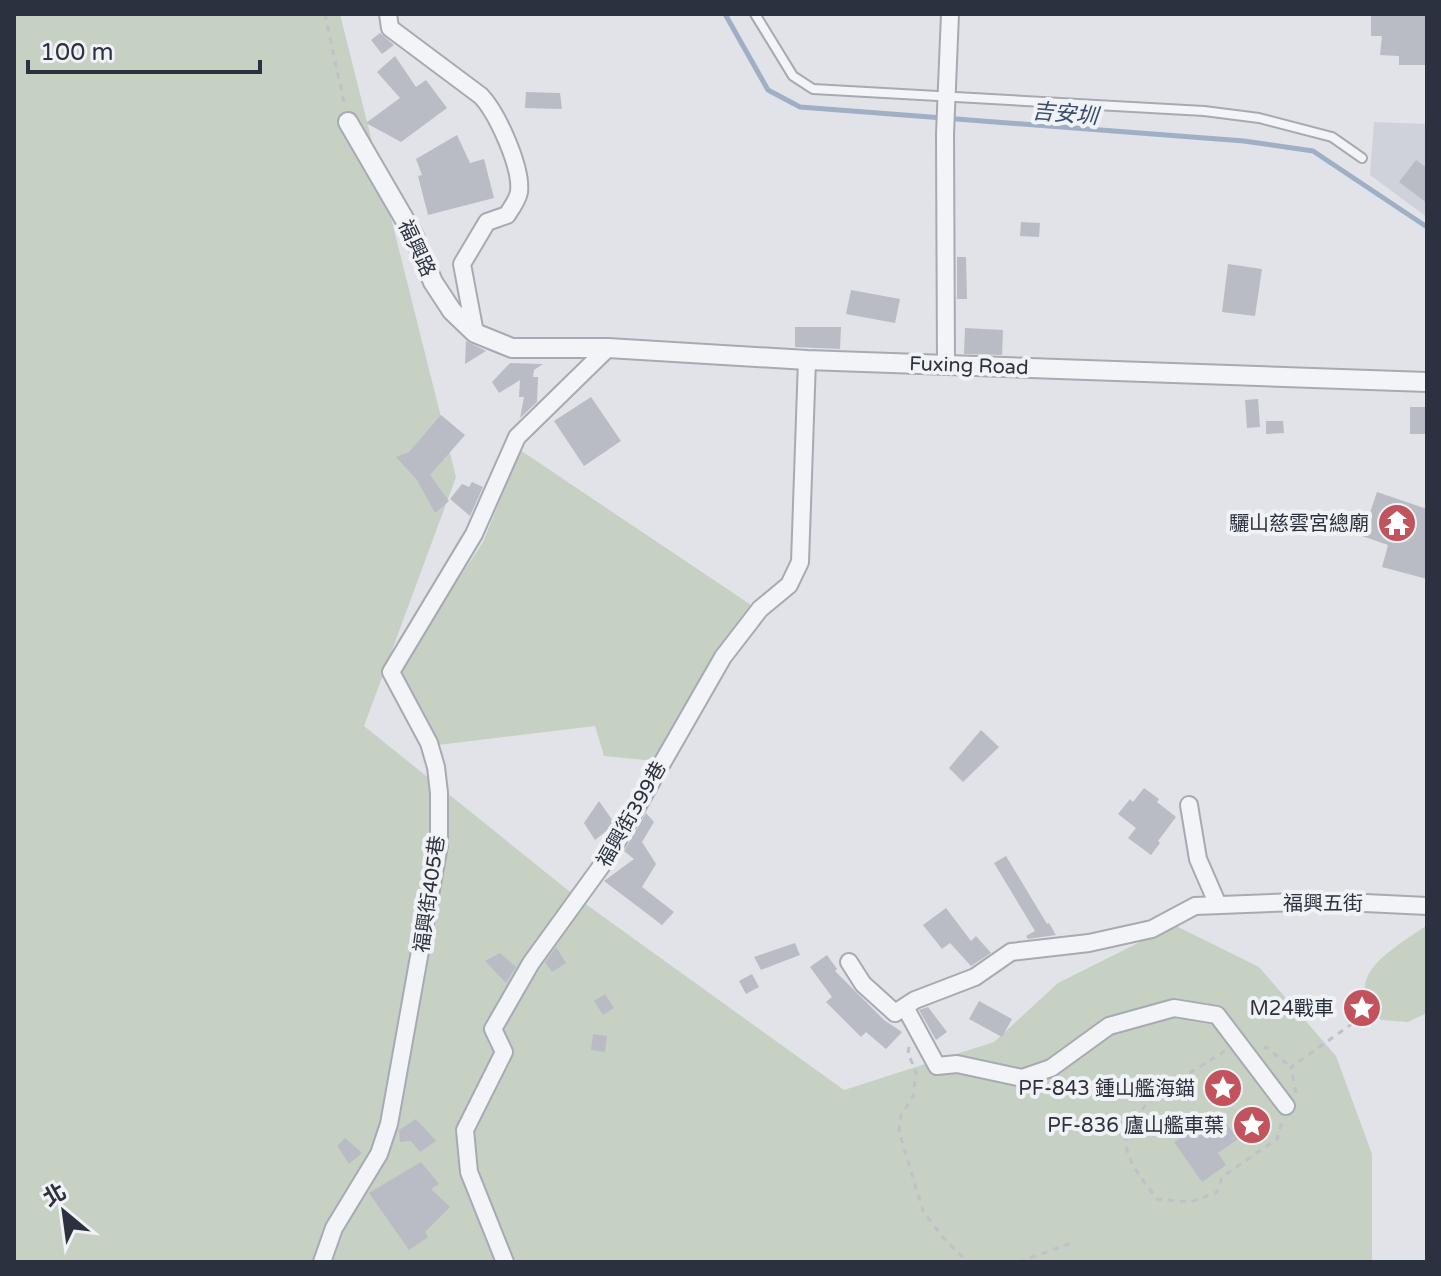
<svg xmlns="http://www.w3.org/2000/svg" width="1441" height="1276" viewBox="0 0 1441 1276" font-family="'Varela Round','Noto Sans TC',sans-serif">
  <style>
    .built { fill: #cfd2da }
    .green { fill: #c6d1c3 }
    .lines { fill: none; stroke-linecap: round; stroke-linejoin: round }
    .stream { stroke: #9fafc5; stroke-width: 5 }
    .building { fill: #b9bcc5 }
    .service-casing { stroke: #a7aab2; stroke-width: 12 }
    .minor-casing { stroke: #a7aab2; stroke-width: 20 }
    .tertiary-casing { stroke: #a7aab2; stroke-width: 22 }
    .path { stroke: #bfc1c7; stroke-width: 3; stroke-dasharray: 6 6; stroke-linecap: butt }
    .service { stroke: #f3f4f7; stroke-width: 8 }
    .minor { stroke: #f3f4f7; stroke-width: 16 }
    .tertiary { stroke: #f3f4f7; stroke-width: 18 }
    .labels { text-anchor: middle; stroke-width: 8; stroke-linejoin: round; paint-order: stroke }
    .street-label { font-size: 20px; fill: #2b313e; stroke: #f0f2f6 }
    .poi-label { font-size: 20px; fill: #2b313e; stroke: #f0f2f6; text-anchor: end }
    .water-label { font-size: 22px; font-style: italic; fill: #394d6e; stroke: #f0f2f6 }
  </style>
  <rect width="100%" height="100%" fill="#e1e3e8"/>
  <path class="built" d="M1374,122L1427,124V217L1370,175Z"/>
  <g class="green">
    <path d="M14,14H340L456,477L364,726L580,900L844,1090L994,1042L1058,983L1174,925L1259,967L1336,1056L1372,1154V1262H14Z"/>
    <path d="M520,450L754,607L655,761L604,756L595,726L438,745C427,726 397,685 402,665L483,542Z"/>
    <path d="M1427,925V1013L1408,1022L1381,1020C1376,1014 1369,1006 1366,999C1355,966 1406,941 1427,925Z"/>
  </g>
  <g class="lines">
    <path class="stream" d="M725,14L768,90L800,107L1244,141L1313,151L1427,227"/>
  </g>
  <g class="building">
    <path d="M1371,14H1427V65H1399V56L1380,55L1382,36H1371Z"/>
    <path d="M380,33L394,45L382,54L371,40Z"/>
    <path d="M395,56L416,87L426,80L447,108L401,142L366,123L400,98L377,72Z"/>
    <path d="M526,92L560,93L562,109L525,108Z"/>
    <path d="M457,135L470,163L484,159L494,198L428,215L418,176L422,175L416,159Z"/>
    <path d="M1416,160L1427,168V203L1399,182Z"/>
    <path d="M1021,222L1040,223L1039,237L1020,236Z"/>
    <path d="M957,257H966L967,299H957Z"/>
    <path d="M1228,264L1262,269L1255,316L1222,312Z"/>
    <path d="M851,290L900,299L895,323L846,314Z"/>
    <path d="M795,327H841L840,349L795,347Z"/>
    <path d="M965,328L1003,330L1002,355L964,354Z"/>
    <path d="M466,341L486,351L465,364Z"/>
    <path d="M510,363L543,364L534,370L533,377H538L537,402L520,418L524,397H519L520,380L499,393L492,382Z"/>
    <path d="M591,397L621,441L584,466L554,421Z"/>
    <path d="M1258,399L1260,427L1247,428L1245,400Z"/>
    <rect x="1410" y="407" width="17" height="27"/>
    <path d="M441,415L465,435L430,475L449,501L435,513L417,480L396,457L409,452Z"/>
    <path d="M1266,421H1283L1284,433L1266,434Z"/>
    <path d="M472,482L483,487L470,516L450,499L462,484L469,487Z"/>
    <path d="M1377,492L1427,509V579L1382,567L1388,545L1362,536Z"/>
    <path d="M981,730L999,747L963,782L949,768Z"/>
    <path d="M1144,788L1159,799L1157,802L1176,817L1158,841L1160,843L1151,855L1128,838L1136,828L1118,814L1130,799L1133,802Z"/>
    <path d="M599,801L615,824L595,840L584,823Z"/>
    <path d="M646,813L654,822L642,842L656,864L642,887L674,912L662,925L604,881L634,859L624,851Z"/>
    <path d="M1006,856L1047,924L1049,923L1056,935L1028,939L1026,936L1035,931L994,863Z"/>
    <path d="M946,908L971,941L976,936L991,953L971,966L950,943L942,949L923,925Z"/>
    <path d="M795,943L800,955L761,970L754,957Z"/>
    <path d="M556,947L566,963L552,972L545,962Z"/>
    <path d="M500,953L516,967L506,983L485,961Z"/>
    <path d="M827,955L837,969L835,971L884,1020L902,1032L886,1049L866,1032L861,1037L826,1002L832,997L810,967Z"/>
    <path d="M752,974L759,987L746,994L739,981Z"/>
    <path d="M605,994L614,1008L603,1015L594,1001Z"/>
    <path d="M979,1001L1012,1019L1002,1037L969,1019Z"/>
    <path d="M928,1007L947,1032L936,1040L919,1010Z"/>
    <path d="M593,1034L607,1036L605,1052L591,1050Z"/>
    <path d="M1218,1113L1238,1139L1218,1153L1226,1165L1202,1182L1174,1142Z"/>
    <path d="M416,1119L436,1141L420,1152L411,1141L400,1142L399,1130Z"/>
    <path d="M345,1138L362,1153L349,1164L337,1146Z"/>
    <path d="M421,1162L439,1184L431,1189L450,1207L425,1232L428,1237L409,1250L369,1193Z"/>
  </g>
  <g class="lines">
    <g class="service-casing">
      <path id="service" d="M755,14L793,76L813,89L1204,111L1259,118L1332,137L1362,158"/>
    </g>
    <g class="minor-casing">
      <g id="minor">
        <path d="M388,14L390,28L481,96C497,113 522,167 519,192C518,199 511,209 507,215L487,222L462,264L475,333"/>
        <path d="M946,364L945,134L950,14"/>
        <path d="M1189,805L1198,859L1218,905"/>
        <path d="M849,962L863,984L895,1013L915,1000L975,977L1011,952L1089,943L1152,929L1195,906L1324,901L1427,906"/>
        <path d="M905,1007L937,1066L957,1064L1022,1078L1051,1068L1109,1026L1174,1008L1217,1015L1286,1106"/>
        <path d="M322,1262L334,1228L379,1154L389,1124L439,845V793L436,767L429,743L391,672L474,534L517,437L608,348"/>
        <path d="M505,1262L469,1172L465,1130L504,1052L493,1029L531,963L610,854L723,657L760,609L789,585L800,562L807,360"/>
      </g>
    </g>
    <g class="tertiary-casing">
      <path id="tertiary" d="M348,122L413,234L433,282L452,311L475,333L512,348H608L807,360L1427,382"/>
    </g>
    <g class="path">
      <path d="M325,14L345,108"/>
      <path d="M909,1047L908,1053L916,1072L913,1096L901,1116L899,1131L923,1211L945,1240L968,1262"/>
      <path d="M1264,1049L1266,1047L1291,1067"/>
      <path d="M1225,1051C1198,1069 1119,1109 1126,1146C1130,1166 1145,1183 1157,1199L1191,1202L1217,1192L1222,1177L1277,1139L1282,1122"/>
      <path d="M1296,1093L1291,1067L1373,1009"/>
      <path d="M1019,1262L1071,1243"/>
    </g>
    <use href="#service" class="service"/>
    <use href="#minor" class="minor"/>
    <use href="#tertiary" class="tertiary"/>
  </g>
  <defs>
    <g id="temple-disc" transform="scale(2)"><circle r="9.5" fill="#c2525b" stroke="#f0f2f6"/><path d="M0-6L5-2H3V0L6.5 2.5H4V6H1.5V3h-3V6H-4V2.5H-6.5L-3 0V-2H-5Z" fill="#fff"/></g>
    <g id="sight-disc" transform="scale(2)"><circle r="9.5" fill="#c2525b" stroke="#f0f2f6"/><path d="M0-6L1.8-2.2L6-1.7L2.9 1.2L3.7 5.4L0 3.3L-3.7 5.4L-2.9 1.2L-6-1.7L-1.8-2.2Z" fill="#fff"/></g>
  </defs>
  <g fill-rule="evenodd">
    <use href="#temple-disc" x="1397" y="523"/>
    <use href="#sight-disc" x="1362" y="1008"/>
    <use href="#sight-disc" x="1223" y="1088"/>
    <use href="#sight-disc" x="1252" y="1125"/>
  </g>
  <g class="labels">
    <g class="street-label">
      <text transform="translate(417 248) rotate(65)" y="7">福興路</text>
      <text transform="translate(969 365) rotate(2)" y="7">Fuxing Road</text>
      <text transform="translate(631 814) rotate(-60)" y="7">福興街399巷</text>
      <text transform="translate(429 894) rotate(-82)" y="7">福興街405巷</text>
      <text x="1323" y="910">福興五街</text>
    </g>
    <g class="poi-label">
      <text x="1369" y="530">驪山慈雲宮總廟</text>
      <text x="1334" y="1015">M24戰車</text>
      <text x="1195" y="1095">PF-843 鍾山艦海錨</text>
      <text x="1224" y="1132">PF-836 廬山艦車葉</text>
    </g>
    <g class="water-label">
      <text transform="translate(1065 113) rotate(5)" y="8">吉安圳</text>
    </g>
  </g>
  <rect width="1441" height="1276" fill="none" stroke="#2b313e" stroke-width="32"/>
  <g transform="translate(64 1212) rotate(331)" stroke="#f0f2f6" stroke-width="6" paint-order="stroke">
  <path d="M0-6L14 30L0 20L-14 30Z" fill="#2b313e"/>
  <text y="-12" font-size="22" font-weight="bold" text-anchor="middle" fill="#2b313e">北</text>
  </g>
  <path d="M28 60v12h232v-12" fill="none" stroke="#2b313e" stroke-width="4"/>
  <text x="40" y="60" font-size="24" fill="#2b313e" stroke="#f0f2f6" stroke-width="6" paint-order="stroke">100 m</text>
</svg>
